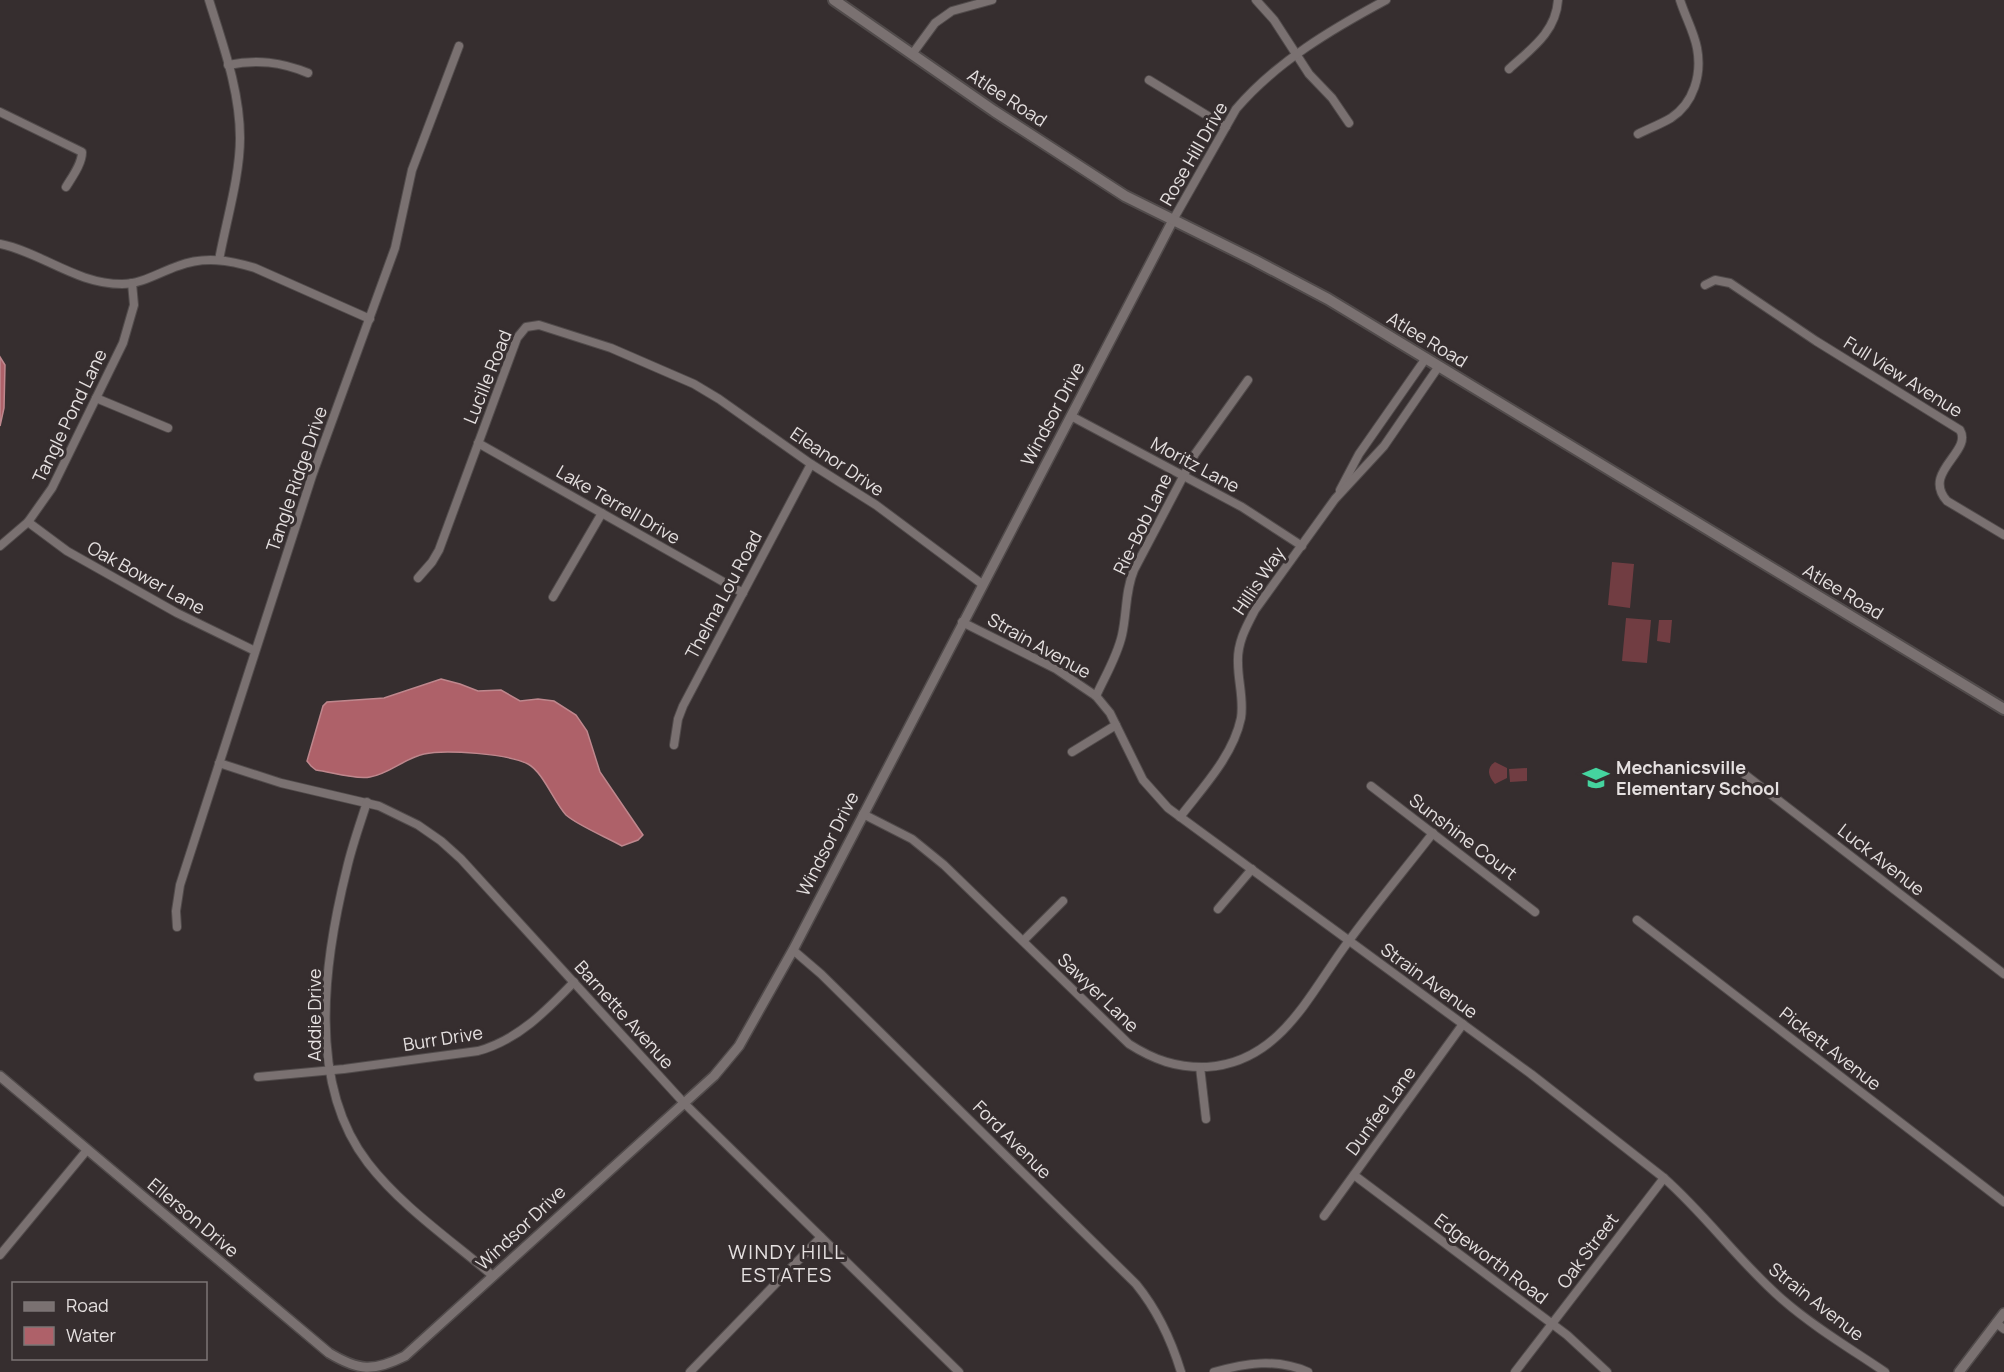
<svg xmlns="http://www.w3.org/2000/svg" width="2004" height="1372" viewBox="0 0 2004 1372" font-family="Manrope,sans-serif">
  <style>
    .green { fill: #713d42 }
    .water { fill: #ae6169; stroke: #be878d; stroke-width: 1.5 }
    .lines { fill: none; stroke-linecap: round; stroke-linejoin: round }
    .minor-casing { stroke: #514b4b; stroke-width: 10 }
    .tertiary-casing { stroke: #514b4b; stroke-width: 12 }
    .secondary-casing { stroke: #514b4b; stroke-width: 14 }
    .minor { stroke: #7a7171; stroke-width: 8 }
    .tertiary { stroke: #7a7171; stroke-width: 9 }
    .secondary { stroke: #7a7171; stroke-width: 10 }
    .labels { text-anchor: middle; stroke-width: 6; stroke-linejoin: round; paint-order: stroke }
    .street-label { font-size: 18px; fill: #e5e0e0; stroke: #362e2f }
    .poi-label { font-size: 18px; font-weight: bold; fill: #e5e0e0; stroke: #362e2f; text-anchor: start }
    .neighbourhood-label { font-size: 20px; letter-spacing: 1.5px; fill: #e5e0e0; stroke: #362e2f }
  </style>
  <rect width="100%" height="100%" fill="#362e2f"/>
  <g class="green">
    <path d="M1612,562L1634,564L1630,608L1608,605Z"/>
    <path d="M1626,618L1651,620L1647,663L1622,661Z"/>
    <path d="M1659,620H1672L1670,643L1657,641Z"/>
    <path d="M1495,762L1507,768V778L1495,784C1488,776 1486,768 1495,762Z"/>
    <path d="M1527,768V781L1510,782L1509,769Z"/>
  </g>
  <g class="water">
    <path d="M0,357L5,365L4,408L0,426Z"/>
    <path d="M441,679L460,684L478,691L501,690L520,701L538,699L554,701L576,715L587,731L600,772L643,835L638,840L622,846C608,838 577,825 566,815C554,802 543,772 528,764C509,754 445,749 424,754C405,758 389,774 370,777C356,780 331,772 316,770L311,766L307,761L323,706L327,702L384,698Z"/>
  </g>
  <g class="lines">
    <g class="minor-casing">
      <g id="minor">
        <path d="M209,0C223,45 240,91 240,138C240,176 226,222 219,260"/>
        <path d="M1256,0L1274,20L1309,74L1332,98L1349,123"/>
        <path d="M913,53L935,23L952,11L992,0"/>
        <path d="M228,65C257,59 281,62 308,73"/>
        <path d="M1509,69C1531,49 1556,32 1558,0"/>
        <path d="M1149,80L1226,127"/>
        <path d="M0,112L82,152C82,164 72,177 66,187"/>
        <path d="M1638,134C1648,129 1661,124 1671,118C1694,103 1702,74 1697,48C1694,32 1685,16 1680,0"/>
        <path d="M1173,220L1236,109C1276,62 1332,29 1386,0"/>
        <path d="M0,244C43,253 76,284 122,284C142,284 160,272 178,266C204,256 229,260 255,268L370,319"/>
        <path d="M1705,285L1715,280L1730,283L1816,341L1960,430C1973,452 1921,472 1947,501L2004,535"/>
        <path d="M96,398L168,428"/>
        <path d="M1071,416L1242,507L1302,546"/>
        <path d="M478,443L743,593"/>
        <path d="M1340,490L1359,454L1426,358"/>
        <path d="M28,522L67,551L177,613L255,651"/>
        <path d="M0,546L28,522L52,488L123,343L134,305L132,283"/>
        <path d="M418,578L432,562L439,550L517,338L526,327L539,325L611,348L694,384L719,399L811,464L876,505L982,584"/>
        <path d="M553,597L602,513"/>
        <path d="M962,622L1056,669L1096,696L1110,713L1143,780L1168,808L1531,1074L1664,1178C1707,1216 1740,1263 1783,1300C1814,1327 1851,1349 1885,1372"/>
        <path d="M1096,696C1105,676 1117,657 1122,635C1127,613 1125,591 1134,570L1195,454L1248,380"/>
        <path d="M674,745L678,719L683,706L811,464"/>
        <path d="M1072,752L1116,725"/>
        <path d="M219,763L281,783L379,806L418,825L441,841L461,859L684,1103L959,1372"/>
        <path d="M1739,770L2004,974"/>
        <path d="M1371,786L1535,912"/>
        <path d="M367,802C360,824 352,846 347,868C324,960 306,1083 368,1163C402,1207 451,1240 493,1276"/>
        <path d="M863,814L912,839L944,865L1129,1044C1154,1060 1177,1068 1207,1067C1281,1062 1309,994 1348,942C1375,905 1405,869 1433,833"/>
        <path d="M1180,817C1203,787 1233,756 1241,718C1244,699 1238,682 1238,663C1237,643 1246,627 1255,610L1335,499L1384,446L1439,366"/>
        <path d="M1218,909L1252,869"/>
        <path d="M1637,920L2004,1202"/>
        <path d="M177,927L176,911L180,885L312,476L395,248L412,170L459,46"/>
        <path d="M1023,941L1063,901"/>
        <path d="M793,950L821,974L1136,1284C1158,1311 1171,1339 1181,1372"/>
        <path d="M1200,1067L1206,1119"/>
        <path d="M258,1077L344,1069L478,1051C518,1040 546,1011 574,982"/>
        <path d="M1354,1175L1567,1335L1607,1372"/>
        <path d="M1324,1216L1463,1024"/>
        <path d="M0,1255L87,1150"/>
        <path d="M1996,1323L2004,1329"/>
        <path d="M690,1372L821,1237"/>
        <path d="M1214,1372C1246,1363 1276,1358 1308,1372"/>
        <path d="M1515,1372L1664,1178"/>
      </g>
    </g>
    <g class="tertiary-casing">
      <g id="tertiary">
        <path d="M0,1076L329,1353C359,1371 373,1372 405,1356L714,1076L739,1046L793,950L1173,220"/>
        <path d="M1959,1372L2004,1313"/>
      </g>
    </g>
    <g class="secondary-casing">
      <path id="secondary" d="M834,0L994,111L1125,196L1254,260L1328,299L2004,709"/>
    </g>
    <use href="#minor" class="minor"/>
    <use href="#tertiary" class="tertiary"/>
    <use href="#secondary" class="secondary"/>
  </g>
  <defs>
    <g id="school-bare" transform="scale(2.07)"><path d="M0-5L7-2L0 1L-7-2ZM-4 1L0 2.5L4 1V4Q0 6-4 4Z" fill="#45d49f" stroke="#362e2f" stroke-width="2.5" paint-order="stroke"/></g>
  </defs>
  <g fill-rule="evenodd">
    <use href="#school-bare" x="1596" y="778"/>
  </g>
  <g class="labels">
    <g class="street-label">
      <text transform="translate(1007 98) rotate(33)" y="6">Atlee Road</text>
      <text transform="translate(1194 154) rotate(-60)" y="6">Rose Hill Drive</text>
      <text transform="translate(1427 340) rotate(31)" y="6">Atlee Road</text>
      <text transform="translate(488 377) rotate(-68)" y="6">Lucille Road</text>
      <text transform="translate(1903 377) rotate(32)" y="6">Full View Avenue</text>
      <text transform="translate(1053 414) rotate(-62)" y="6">Windsor Drive</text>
      <text transform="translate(70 416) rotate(-64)" y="6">Tangle Pond Lane</text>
      <text transform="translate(837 462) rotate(34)" y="6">Eleanor Drive</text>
      <text transform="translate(1195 465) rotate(28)" y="6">Moritz Lane</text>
      <text transform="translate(297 479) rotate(-71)" y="6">Tangle Ridge Drive</text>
      <text transform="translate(618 505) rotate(30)" y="6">Lake Terrell Drive</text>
      <text transform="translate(1143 524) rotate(-64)" y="6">Rie-Bob Lane</text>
      <text transform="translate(146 578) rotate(29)" y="6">Oak Bower Lane</text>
      <text transform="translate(1259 581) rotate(-56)" y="6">Hillis Way</text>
      <text transform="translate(1843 592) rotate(31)" y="6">Atlee Road</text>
      <text transform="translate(724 595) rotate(-62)" y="6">Thelma Lou Road</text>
      <text transform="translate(1039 646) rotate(29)" y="6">Strain Avenue</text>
      <text transform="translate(1463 837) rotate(37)" y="6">Sunshine Court</text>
      <text transform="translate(828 844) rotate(-63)" y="6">Windsor Drive</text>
      <text transform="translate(1881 860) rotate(38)" y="6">Luck Avenue</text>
      <text transform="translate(1429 981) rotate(36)" y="6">Strain Avenue</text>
      <text transform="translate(1098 993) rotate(44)" y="6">Sawyer Lane</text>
      <text transform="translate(315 1015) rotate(-90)" y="6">Addie Drive</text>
      <text transform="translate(624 1015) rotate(48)" y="6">Barnette Avenue</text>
      <text transform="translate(443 1039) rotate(-9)" y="6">Burr Drive</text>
      <text transform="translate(1830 1049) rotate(38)" y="6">Pickett Avenue</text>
      <text transform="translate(1381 1111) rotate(-54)" y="6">Dunfee Lane</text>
      <text transform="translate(1012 1140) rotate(45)" y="6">Ford Avenue</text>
      <text transform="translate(193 1218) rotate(40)" y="6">Ellerson Drive</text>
      <text transform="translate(521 1228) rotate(-43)" y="6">Windsor Drive</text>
      <text transform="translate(1588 1251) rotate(-53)" y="6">Oak Street</text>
      <text transform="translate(1491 1259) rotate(37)" y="6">Edgeworth Road</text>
      <text transform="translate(1816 1302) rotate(38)" y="6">Strain Avenue</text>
    </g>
    <g class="poi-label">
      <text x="1616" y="774">Mechanicsville<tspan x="1616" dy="21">Elementary School</tspan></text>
    </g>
    <g class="neighbourhood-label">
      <text x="787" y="1259">WINDY HILL<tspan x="787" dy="23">ESTATES</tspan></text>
    </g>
  </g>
  <rect x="12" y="1282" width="195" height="78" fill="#362e2f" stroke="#7c7576" stroke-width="1.5"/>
  <rect x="24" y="1302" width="30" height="9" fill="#7a7171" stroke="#7c7576" stroke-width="1.5"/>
  <text x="66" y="1312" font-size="18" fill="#e5e0e0">Road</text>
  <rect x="24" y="1327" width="30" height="18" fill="#ae6169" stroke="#7c7576" stroke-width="1.5"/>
  <text x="66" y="1342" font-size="18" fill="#e5e0e0">Water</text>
</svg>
